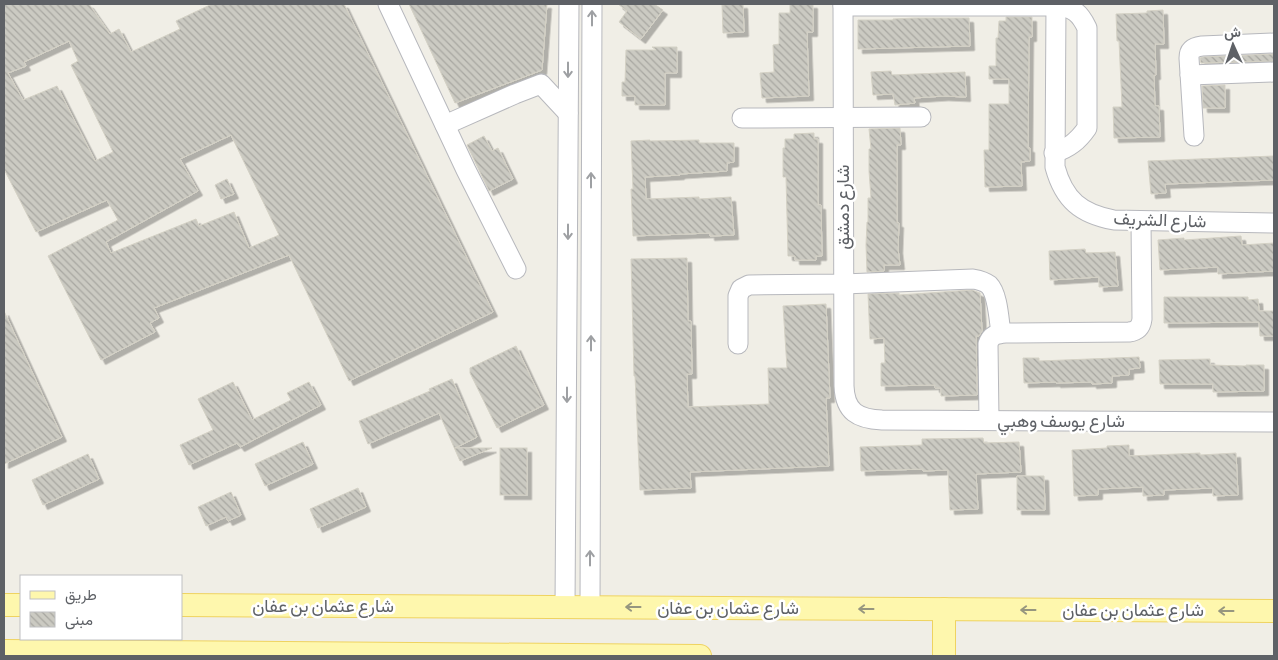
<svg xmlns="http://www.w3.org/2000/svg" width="1278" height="660" viewBox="0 0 1278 660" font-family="'Alegreya Sans',Vazirmatn,sans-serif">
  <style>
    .building { fill: url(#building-back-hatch); stroke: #d4d1c5; fill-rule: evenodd; filter: url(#shadow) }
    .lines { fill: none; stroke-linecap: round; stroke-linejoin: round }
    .minor-casing { stroke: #b7b8bd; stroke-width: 21 }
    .major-casing { stroke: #efd360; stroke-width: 24 }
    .minor { stroke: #fff; stroke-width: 19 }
    .major { stroke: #fef7ad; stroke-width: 22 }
    .oneway { stroke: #9ea0a3 }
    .oneway2 { stroke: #96967f }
    .labels { text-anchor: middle; stroke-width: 5; stroke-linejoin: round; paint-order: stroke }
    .street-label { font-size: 18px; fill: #5e6166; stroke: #fff }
  </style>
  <defs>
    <pattern id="building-back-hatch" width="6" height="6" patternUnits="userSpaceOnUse" patternTransform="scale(1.25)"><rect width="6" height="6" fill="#cbcac2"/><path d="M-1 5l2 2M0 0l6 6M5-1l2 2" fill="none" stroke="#a8a7a1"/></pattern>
    <filter id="shadow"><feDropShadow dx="4.5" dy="4.5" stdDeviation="0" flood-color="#0004"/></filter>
  </defs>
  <rect width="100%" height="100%" fill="#f0eee6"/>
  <g class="building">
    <path d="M4,4H89L110,34L119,29L131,52L180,29L176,21L212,4H344L493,312L349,381L289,255L154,308L159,318L150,323L155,332L101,360L48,256L118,220L107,200L36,232L4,169ZM69,41L78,61L71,65L113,152L95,161L57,86L23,100L8,73L26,66L24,62ZM231,135L279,235L249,248L234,212L199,226L196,219L111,253L106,242L198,191L180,159Z"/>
    <path d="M409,4H547L542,70L455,103Z"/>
    <path d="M618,4H654L663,10L641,39L619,22L627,11Z"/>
    <path d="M743,4L744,32L723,33L722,5Z"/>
    <path d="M790,4H813V32H807L809,96L762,98L760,73L774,72L773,45L779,44V13H790Z"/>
    <path d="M1163,10L1164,44H1155L1156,75H1154L1155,106H1159L1160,137L1114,138L1113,107H1122L1119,41H1117L1116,14L1147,13V11Z"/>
    <path d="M1006,17H1032V37H1029L1028,148H1030V161L1021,162L1022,186L985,187L984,150H989V104H1009V79H989V66H996V38H998L999,21H1006Z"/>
    <path d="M915,18H969L970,46L858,49V20H893V19Z"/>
    <path d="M652,47H677V73H665V105H635V96H622V82H625L626,50H656Z"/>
    <path d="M1274,54V61L1201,63L1200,58L1203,57Z"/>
    <path d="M891,71L892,75L965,72L966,97L944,96L914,98L915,103L895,105L893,94L873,95L871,72Z"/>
    <path d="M1225,85V108H1203L1202,86Z"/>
    <path d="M900,128L901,145H897V223H899L898,249L900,265H884V271L867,272L866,245L867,222H868V198H871L869,171V149H871L869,129Z"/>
    <path d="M814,133V139H818V205H821L822,256H816V260H795V256H788L786,177H783V148H785V139H794V134Z"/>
    <path d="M484,136L492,151L498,148L513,179L489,191L467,145Z"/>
    <path d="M650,140V141L699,140V143H734V162L727,163V171L680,174V175L645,177L646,199L699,197V199L731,197L734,235L710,236V233L633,236L631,189H633L631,141Z"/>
    <path d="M1274,156V180L1165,184L1166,193L1151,194L1148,161Z"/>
    <path d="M227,179L234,194L221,199L215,185Z"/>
    <path d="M1241,236L1242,245L1274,243V271L1218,274V267L1160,270L1158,240L1184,238V240Z"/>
    <path d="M1085,249L1086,253L1115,252L1118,286L1099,287V277L1050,280L1049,251Z"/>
    <path d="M687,258L688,321H691L692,374H687L688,407L769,404L768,368H787L783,306L826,304L830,398H826L829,466L690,472L691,488L640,490L635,376H634L631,259Z"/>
    <path d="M972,290L980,293L982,331L979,336H976L977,395L941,396V388H935V385L881,386V363H885L884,338L870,339L868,294L899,293V295Z"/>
    <path d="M1164,297H1248V300L1258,299L1259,311H1274V336H1260L1259,322L1164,323Z"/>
    <path d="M4,311L62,437L4,464Z"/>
    <path d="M516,346L544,405L497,428L470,373V368Z"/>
    <path d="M1139,357L1140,368L1129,369V375L1112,376V383L1092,384V382L1056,383V382L1024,383L1023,358H1039V361Z"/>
    <path d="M1210,359V365L1246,366V365H1264V391L1213,392V384H1160L1159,360Z"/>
    <path d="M452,379L477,437L455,448H492L460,461L439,413L368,444L359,421L430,391L429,389Z"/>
    <path d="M233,382L252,420L291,400L287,393L309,382L321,405L240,447L237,443L189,465L180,445L213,430L198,399Z"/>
    <path d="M983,438L984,443L1019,442L1021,472L976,474L978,509L950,510L948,470L923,471V469L861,471L860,447L922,445V439Z"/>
    <path d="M303,442L313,464L265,486L255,464Z"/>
    <path d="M1129,445V456L1200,453V455L1236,453L1238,495L1213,496V488L1164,490V495L1143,496V487L1098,489V495L1074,496L1072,450L1107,448V446Z"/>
    <rect x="500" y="448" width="27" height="47"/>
    <path d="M88,454L99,479L43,505L32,480Z"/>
    <path d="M1017,476H1044L1045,510H1017Z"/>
    <path d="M358,488L366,507L318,528L310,509Z"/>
    <path d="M231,492L241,515L228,521L226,517L206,526L198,507Z"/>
  </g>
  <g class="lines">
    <g class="minor-casing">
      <g id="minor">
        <path d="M388,4L466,170L516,269"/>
        <path d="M843,4L844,386C845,412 858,419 882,420L1274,422"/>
        <path d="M1056,4L1055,167C1064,200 1081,214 1114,220L1274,223"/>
        <path d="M843,6H1056C1073,7 1080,13 1087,28V128C1078,141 1069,148 1054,153"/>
        <path d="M1190,75L1274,72"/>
        <path d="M742,118L921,117"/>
        <path d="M445,125L515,94L541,84L568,113"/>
        <path d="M1194,136L1189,58C1189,50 1194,47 1202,46L1274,43"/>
        <path d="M738,344V296L741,289L749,285L843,284L973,279C979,280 984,281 989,285C998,294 999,321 1001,333"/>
        <path d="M989,420L988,344C991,335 996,334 1005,333L1129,332C1137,331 1141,327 1142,319L1141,221"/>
        <path d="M565,607L569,4"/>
        <path d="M590,607L592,4"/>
      </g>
    </g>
    <g class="major-casing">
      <g id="major">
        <path d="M4,605H21"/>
        <path d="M181,605L1274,611"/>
        <path d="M4,651L700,656"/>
        <path d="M944,656V609"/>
      </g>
    </g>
    <use href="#minor" class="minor"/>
    <use href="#major" class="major"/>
  </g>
  <defs><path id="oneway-shaft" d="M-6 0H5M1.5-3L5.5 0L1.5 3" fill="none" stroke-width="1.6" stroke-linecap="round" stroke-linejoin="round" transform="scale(1.25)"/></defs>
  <g class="oneway">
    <use href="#oneway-shaft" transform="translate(592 18) rotate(-90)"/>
    <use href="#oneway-shaft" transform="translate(568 70) rotate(90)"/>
    <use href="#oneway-shaft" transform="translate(591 180) rotate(-90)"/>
    <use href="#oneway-shaft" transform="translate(568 232) rotate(90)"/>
    <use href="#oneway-shaft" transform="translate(591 343) rotate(-90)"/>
    <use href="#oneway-shaft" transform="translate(567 395) rotate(90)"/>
    <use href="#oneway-shaft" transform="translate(590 558) rotate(-90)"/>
  </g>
  <g class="oneway2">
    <use href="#oneway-shaft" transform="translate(633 607) rotate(-180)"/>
    <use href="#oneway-shaft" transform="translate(866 609) rotate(-180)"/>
    <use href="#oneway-shaft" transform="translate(1028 610) rotate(-180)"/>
    <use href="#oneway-shaft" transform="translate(1226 611) rotate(-180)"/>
  </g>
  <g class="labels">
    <g class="street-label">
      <text transform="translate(843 207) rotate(-90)" y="6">شارع دمشق</text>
      <text transform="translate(1160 220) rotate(2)" y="6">شارع الشريف</text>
      <text x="1061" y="427">شارع يوسف وهبي</text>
      <text x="323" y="612">شارع عثمان بن عفان</text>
      <text x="728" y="614">شارع عثمان بن عفان</text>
      <text x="1133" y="616">شارع عثمان بن عفان</text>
    </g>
  </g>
  <rect width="1278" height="660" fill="none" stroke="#5e6166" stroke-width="10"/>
  <rect x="20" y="575" width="162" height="65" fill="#ffffff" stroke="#bfc0c2"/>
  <rect x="30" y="591" width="25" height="8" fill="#fef7ad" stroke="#bfc0c2"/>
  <text x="65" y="600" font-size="15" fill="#5e6166">طريق</text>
  <rect x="30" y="612" width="25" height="15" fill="url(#building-back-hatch)" stroke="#bfc0c2"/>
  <text x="65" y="625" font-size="15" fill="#5e6166">مبنى</text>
  <g transform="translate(1233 45) rotate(357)" stroke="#ffffff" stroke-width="4" paint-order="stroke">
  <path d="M0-4L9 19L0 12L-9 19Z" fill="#5e6166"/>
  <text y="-8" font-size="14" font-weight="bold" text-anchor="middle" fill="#5e6166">ش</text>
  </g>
</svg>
